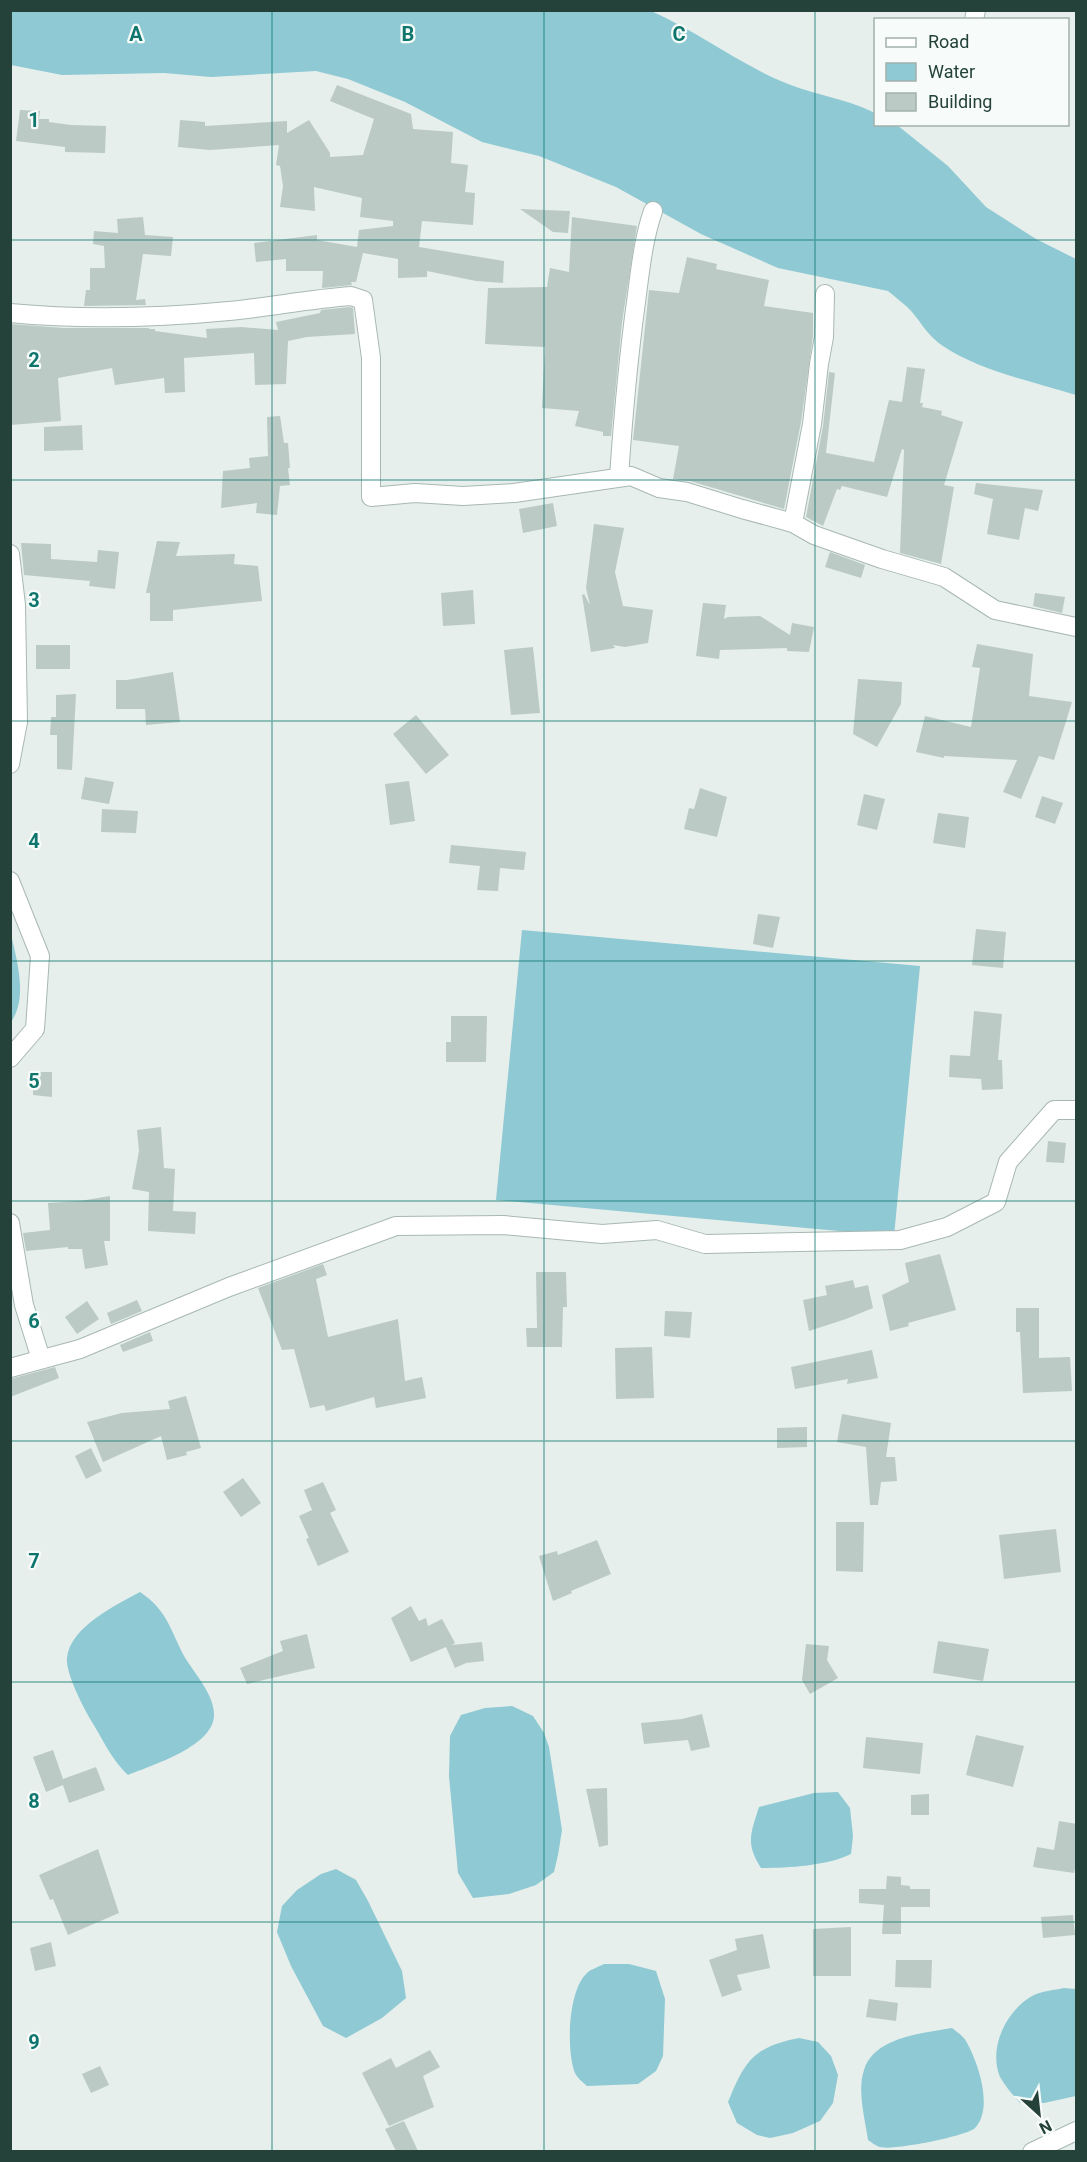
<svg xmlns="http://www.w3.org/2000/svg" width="1087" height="2162" viewBox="0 0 1087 2162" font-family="Roboto,sans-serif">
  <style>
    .water { fill: #8ec9d4 }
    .building { fill: #bbcac4 }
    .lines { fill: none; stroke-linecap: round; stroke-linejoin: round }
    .minor-casing { stroke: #a8b8b2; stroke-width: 20 }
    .tertiary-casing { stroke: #a8b8b2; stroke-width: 20 }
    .minor { stroke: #fff; stroke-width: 18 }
    .tertiary { stroke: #fff; stroke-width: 18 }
    .grid { fill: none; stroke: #0f766e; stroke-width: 1.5; stroke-opacity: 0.55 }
    .grid-label { font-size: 20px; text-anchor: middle; font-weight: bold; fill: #0f766e; stroke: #f7fbf9; stroke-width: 4.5; stroke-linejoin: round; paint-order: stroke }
  </style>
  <rect width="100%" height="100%" fill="#e6efeb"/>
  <g class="water">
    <path d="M10,11H651C694,30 733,59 776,79C808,94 843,97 875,113L876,124L897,125L948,166L986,207L1036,239L1076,259V395C1034,382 980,371 943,346C929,337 922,324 912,312C905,304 896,298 888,291L778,268L701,234L616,187L539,156L482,142L405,102L348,79L316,71L211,77L164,73L62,75L11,65Z"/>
    <path d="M522,930L920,966L894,1236L496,1200Z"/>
    <path d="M11,934C17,962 28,997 11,1022Z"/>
    <path d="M140,1592C167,1610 170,1629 184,1656C194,1673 213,1693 214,1713C216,1746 152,1765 128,1775C112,1760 103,1740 92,1722C84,1709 65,1672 67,1658C70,1627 116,1605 140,1592Z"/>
    <path d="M512,1706L533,1716L544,1733L549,1747L562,1830L558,1855L554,1872L536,1885L509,1894L473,1898L458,1873L449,1776L450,1736L461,1715L485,1708Z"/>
    <path d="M838,1792L850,1808L853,1836L851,1854C827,1866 787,1868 761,1868C745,1843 751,1833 759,1807L814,1793Z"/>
    <path d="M336,1869L356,1880L368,1901L402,1971L406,1998L382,2018L346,2038L323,2026L291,1966L277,1932L282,1906L297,1890L321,1874Z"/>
    <path d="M604,1964H629L656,1971L665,1999L663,2056L656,2071L638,2084L587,2086C583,2082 577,2078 575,2073C566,2050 568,1990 587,1973C591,1969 599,1967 604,1964Z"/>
    <path d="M1064,1988L1076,1989V2096L1044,2103H1020C1013,2095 1005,2086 1000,2077C988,2048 1006,2011 1032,1996C1041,1991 1055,1990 1064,1988Z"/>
    <path d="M952,2028C957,2032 963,2036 966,2041C978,2062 994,2108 975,2128C967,2136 892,2151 880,2147C876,2146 871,2142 868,2140C865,2119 857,2091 864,2070C874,2037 923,2033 952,2028Z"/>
    <path d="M799,2038L818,2042L831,2056L838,2075L833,2103L820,2121L793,2133L770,2138L757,2135L737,2123L728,2102C745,2060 754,2047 799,2038Z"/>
  </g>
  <g class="building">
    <path d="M337,85L411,114L413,129L453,132L451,163L468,165L465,192L475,193L473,225L422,221L419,247L504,261L503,283L476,281L427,271V277L398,278V259L363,253L356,282H351L352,285L322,288L323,271H286V259L256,262L254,243L317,235V240L357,247L359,230L393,226V221L360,217L362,198L314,187L315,211L280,207L283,186L280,166L276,165L279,145L210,150L178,147L180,120L205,122V126L287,121V133L309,120L330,153V157L363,155L374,119L330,101Z"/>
    <path d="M20,110L40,111L39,119H49V122L71,125L106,126L105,153L65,152V147L16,141Z"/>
    <path d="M520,209L570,211L568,233L553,232Z"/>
    <path d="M143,217L145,235L173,237L171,256L143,254L136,300L145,299L146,305L84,306L86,290H90V268H105L104,246L93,244L94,231L118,233L117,219Z"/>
    <path d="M572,217L637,226L622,322L611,436H603V432L575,426L579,411L542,408L545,347L485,344L488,288L547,287L550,268L569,272Z"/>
    <path d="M687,257L717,264L716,269L769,280L764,306L813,313V336L801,422L784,509L690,481L673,479L679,446L633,440L649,290L679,293Z"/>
    <path d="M350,307L353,308L355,334L307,337L288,341L286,384L255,385L254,353L184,358L185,392L165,393L164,378L115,385L112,368L58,378L61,421L10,425V324L64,328H149V329H155V331L207,338L206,329L241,327L278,330L276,322L320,313L321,310Z"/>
    <path d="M907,367L925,369L920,403H923L922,407L942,411L941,415L963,422L944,485L954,487L941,564L900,553L904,450L902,449L887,497L842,486L840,490L837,489L823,526L806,517L823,426L829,372L835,373L826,453L874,462L889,400L902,402Z"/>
    <path d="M280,416L284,443H288L290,468H288L290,485L280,486L277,515L256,513L257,503L221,508L223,471L250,468L249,458L268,456L267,417Z"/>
    <path d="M82,425L83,450L44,451V427Z"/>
    <path d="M976,483L1043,490L1038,511L1025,508L1019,540L987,534L993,499L974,494Z"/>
    <path d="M553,503L557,526L523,533L519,509Z"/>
    <path d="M594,524L624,528L615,572L623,606L653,610L648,643L625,647L613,645L615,648L591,652L582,595L584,594L590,605L586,588Z"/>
    <path d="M157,541L180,542L176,556L235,554L234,564L258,566L262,601L173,610V621H150V593H146Z"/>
    <path d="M21,543L51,544V559L97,562L98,550L119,552L115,589L89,586L90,581L24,575Z"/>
    <path d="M830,552L865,565L861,578L825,567Z"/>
    <path d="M473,590L475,624L443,626L441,593Z"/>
    <path d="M1035,593L1065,597L1062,613L1033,606Z"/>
    <path d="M703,603L726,605L724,619L728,617L760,616L790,635L792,623L814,627L809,652L787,651V648L720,650L719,659L696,656Z"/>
    <path d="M977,644L1033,654L1029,696L1072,702L1054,760L1039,756L1021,799L1003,792L1017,760L944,756V758L916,752L925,716L971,727L980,668L972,667Z"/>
    <rect x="36" y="645" width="34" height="24"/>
    <path d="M533,647L540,713L511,715L504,650Z"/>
    <path d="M173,672L180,722L146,725L145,709H116V680H127Z"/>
    <path d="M858,679L902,682L901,704L877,747L853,734Z"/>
    <path d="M76,694L72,770L57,769V735H50L51,717H56V695Z"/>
    <path d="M416,715L449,755L426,774L393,734Z"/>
    <path d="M85,777L114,782L109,804L81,799Z"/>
    <path d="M409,781L415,821L390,825L385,784Z"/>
    <path d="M700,788L727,797L717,837L684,829L689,808L694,809Z"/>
    <path d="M864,794L885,799L877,830L857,825Z"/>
    <path d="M1042,796L1063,803L1055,824L1035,817Z"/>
    <path d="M102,809L138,811L136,833L101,832Z"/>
    <path d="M938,813L969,817L965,848L933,843Z"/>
    <path d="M451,845L526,852L524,870L500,868L498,891L477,890L480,866L449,863Z"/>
    <path d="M758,914L780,917L773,948L753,944Z"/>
    <path d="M976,929L1006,932L1003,968L972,965Z"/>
    <path d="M974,1011L1002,1014L998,1060H1002L1003,1089L982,1090L981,1079L949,1077L950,1055L970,1056Z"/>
    <path d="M451,1016H487L486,1062H446V1042H451Z"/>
    <path d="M33,1072H52V1097L33,1095Z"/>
    <path d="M161,1127L164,1168L175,1169L173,1211L196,1212L195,1234L148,1231L149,1192L132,1189L139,1151L137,1130Z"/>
    <path d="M1048,1141L1066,1143L1064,1163L1046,1162Z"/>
    <path d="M110,1196V1241H104L108,1265L85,1269L82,1249H68V1247L26,1251L23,1233L50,1230L48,1203L80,1201Z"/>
    <path d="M940,1254L956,1310L908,1323L909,1326L890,1331L882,1295L909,1282L905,1263Z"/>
    <path d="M323,1264L327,1275L316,1279L328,1337L398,1319L405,1381L422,1377L426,1398L376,1408L374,1397L326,1411L324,1405L310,1408L294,1349L282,1350L258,1288Z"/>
    <path d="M536,1272H566L567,1307H563L562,1347H527L526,1328H537Z"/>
    <path d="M853,1280L855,1288L868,1285L873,1308L846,1319L809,1331L803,1300L827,1295L825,1286Z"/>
    <path d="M137,1300L142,1311L111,1324L107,1313Z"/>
    <path d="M87,1301L99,1319L77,1334L65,1317Z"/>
    <path d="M1016,1308H1039V1358L1070,1357L1072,1391L1023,1393L1020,1332H1016Z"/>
    <path d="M665,1311L692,1312L690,1338L664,1336Z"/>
    <path d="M150,1332L153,1341L123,1352L120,1345Z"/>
    <path d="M652,1347L654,1398L616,1399L615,1348Z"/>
    <path d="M872,1350L878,1378L847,1384L848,1379L795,1389L791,1367Z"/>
    <path d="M55,1367L59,1378L10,1397V1379Z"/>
    <path d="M186,1396L201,1448L186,1452L187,1455L167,1460L161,1436L103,1462L87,1422L122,1413L170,1409L168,1401Z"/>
    <path d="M842,1414L891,1423L886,1457H895L897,1481L881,1482L878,1505H870L866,1447L837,1442Z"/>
    <path d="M807,1427V1447L777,1448V1428Z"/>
    <path d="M91,1448L102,1471L86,1479L75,1456Z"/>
    <path d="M243,1478L261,1503L241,1517L223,1492Z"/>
    <path d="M323,1482L336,1510L330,1513L349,1552L318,1566L306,1539L309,1538L299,1516L312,1510L304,1490Z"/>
    <path d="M836,1522H864L863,1572L836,1571Z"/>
    <path d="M1056,1529L1061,1572L1004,1579L999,1535Z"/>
    <path d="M597,1540L611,1574L571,1591L572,1593L553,1601L539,1556L557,1551L558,1555Z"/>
    <path d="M411,1606L419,1621L426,1618L428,1626L442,1619L455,1643L452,1645L482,1642L484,1661L466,1663L455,1668L446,1647L411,1662L391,1618Z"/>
    <path d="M307,1634L315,1668L247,1684L240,1668L283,1651L280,1641Z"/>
    <path d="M938,1641L989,1649L983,1681L933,1673Z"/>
    <path d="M806,1644L829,1646L827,1660L838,1678L810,1694L802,1680Z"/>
    <path d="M702,1714L710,1747L691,1751L688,1740L644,1744L641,1723L682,1719Z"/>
    <path d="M976,1735L1024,1746L1013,1787L966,1775Z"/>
    <path d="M866,1737L923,1743L920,1774L863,1768Z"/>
    <path d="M53,1750L63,1779L96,1767L105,1790L69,1803L63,1785L46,1792L33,1757Z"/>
    <path d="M607,1788L608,1845L599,1847L586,1789Z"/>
    <path d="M929,1794V1815H911V1795Z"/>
    <path d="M1059,1821L1077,1824V1859L1074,1873L1033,1867L1037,1847L1054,1850Z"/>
    <path d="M98,1849L119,1913L68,1935L53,1899L50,1900L39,1875Z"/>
    <path d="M887,1876L901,1877V1885L910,1886V1889H930V1907H901V1934H882L884,1905L859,1903V1889H886Z"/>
    <path d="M1073,1915L1075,1935L1043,1938L1041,1917Z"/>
    <path d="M851,1927V1976H813V1929Z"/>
    <path d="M763,1934L770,1968L737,1975L742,1990L722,1997L709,1960L737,1950L735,1939Z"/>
    <path d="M51,1942L56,1966L35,1971L30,1948Z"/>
    <path d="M896,1960H932L931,1988L895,1987Z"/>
    <path d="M869,1999L898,2003L896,2021L866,2017Z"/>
    <path d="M430,2050L440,2067L423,2076L434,2107L389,2126L362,2073L391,2058L396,2068Z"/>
    <path d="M100,2066L109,2085L91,2093L82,2074Z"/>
    <path d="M404,2121L418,2151H396L385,2129Z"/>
  </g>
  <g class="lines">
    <g class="minor-casing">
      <g id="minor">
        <path d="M974,20L976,10"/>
        <path d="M10,313C83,320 156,318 229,311C270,307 310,299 351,296L363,300L371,358V497L415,493L463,496L514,493L631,476L659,488L687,492L742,509L793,523L814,535L882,559L944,577L995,610L1076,627"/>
        <path d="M619,477C623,418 628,360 636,302C640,272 643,240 653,211"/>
        <path d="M793,523L812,424L819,364L824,337L825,294"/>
        <path d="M10,554L16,605L18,722L10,764"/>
        <path d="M10,881L40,956L35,1029L10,1058"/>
        <path d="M10,1223L24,1305L41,1359"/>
        <path d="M10,1368L80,1349L229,1287L396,1226L503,1225L602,1234L657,1230L705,1244L900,1240L947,1227L996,1202L1008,1162L1054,1110H1076"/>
      </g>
    </g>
    <g class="tertiary-casing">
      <path id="tertiary" d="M1032,2152L1076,2131"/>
    </g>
    <use href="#minor" class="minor"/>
    <use href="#tertiary" class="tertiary"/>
  </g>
  <path class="grid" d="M272,10V2152M544,10V2152M815,10V2152M10,240H1076M10,480H1076M10,721H1076M10,961H1076M10,1201H1076M10,1441H1076M10,1682H1076M10,1922H1076"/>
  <g class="grid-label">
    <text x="136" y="41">A</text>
    <text x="408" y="41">B</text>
    <text x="679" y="41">C</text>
    <text x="34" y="127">1</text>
    <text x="34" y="367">2</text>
    <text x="34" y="607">3</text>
    <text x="34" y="848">4</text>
    <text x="34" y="1088">5</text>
    <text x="34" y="1328">6</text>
    <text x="34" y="1568">7</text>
    <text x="34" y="1808">8</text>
    <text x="34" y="2049">9</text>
  </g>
  <rect width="1087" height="2162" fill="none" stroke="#24423a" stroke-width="24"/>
  <rect x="874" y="18" width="195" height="108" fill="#f7fbf9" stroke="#a3b1ad" stroke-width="1.5"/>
  <rect x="886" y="38" width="30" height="9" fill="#ffffff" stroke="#a3b1ad" stroke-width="1.5"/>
  <text x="928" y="48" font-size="18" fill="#24423a">Road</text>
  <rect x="886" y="63" width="30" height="18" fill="#8ec9d4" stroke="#a3b1ad" stroke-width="1.5"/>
  <text x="928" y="78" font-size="18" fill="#24423a">Water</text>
  <rect x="886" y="93" width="30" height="18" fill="#bbcac4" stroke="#a3b1ad" stroke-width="1.5"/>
  <text x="928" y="108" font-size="18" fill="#24423a">Building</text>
  <g transform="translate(1039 2114) rotate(153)" stroke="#f7fbf9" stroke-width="4.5" paint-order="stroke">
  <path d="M0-4.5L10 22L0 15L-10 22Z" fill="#24423a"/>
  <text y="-9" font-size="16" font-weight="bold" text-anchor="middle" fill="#24423a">N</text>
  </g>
</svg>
